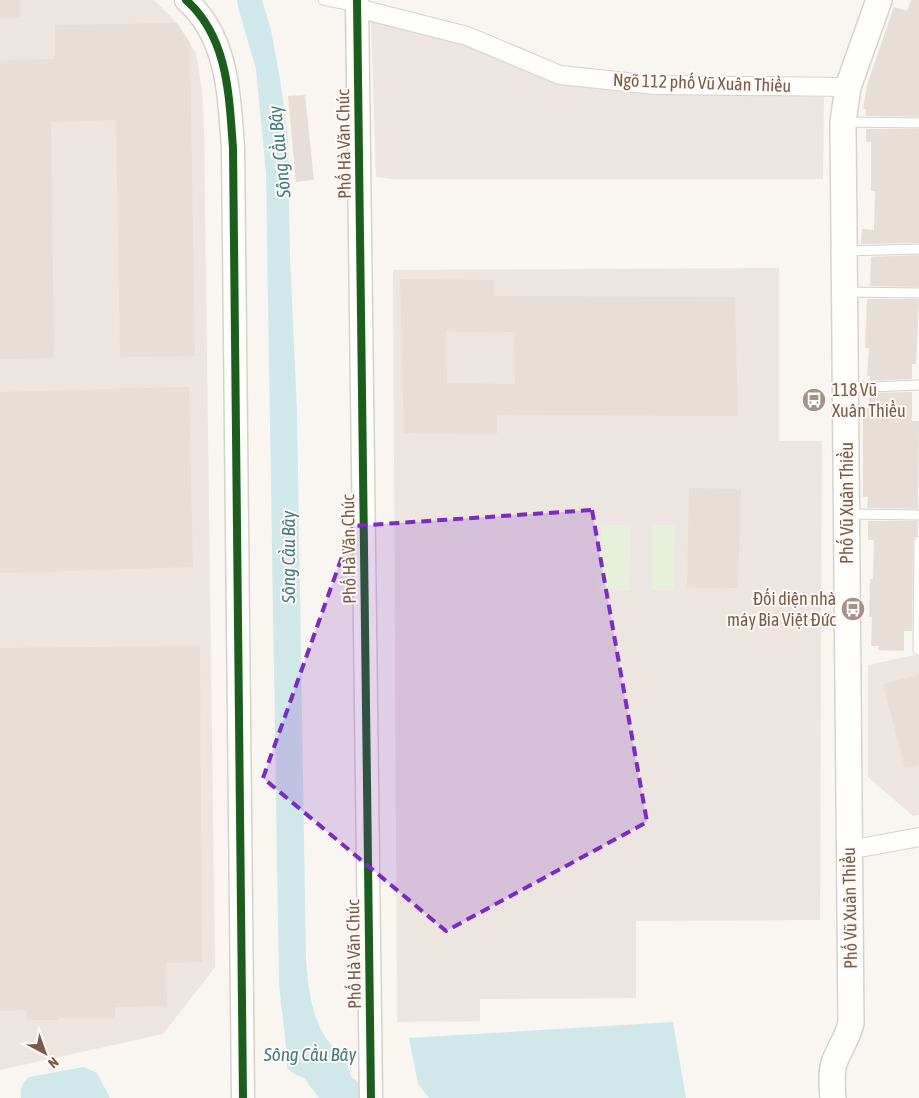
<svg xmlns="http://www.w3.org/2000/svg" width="919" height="1098" viewBox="0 0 919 1098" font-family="'Asap Condensed',sans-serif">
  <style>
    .industrial { fill: #ede5e0 }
    .green { fill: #e7f0db }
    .water { fill: #d0e8ea }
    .building { fill: #e6ded7; fill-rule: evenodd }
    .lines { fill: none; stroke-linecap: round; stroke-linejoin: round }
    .service-casing { stroke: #d7d1cb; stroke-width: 11 }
    .minor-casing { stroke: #d7d1cb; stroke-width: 20 }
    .tertiary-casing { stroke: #d7d1cb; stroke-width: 25 }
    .secondary-casing { stroke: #d9d2cb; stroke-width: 28 }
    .service { stroke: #fefefd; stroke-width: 9 }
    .minor { stroke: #fefefd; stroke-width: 18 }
    .tertiary { stroke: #fefefd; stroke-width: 22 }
    .secondary { stroke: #fefefd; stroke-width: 25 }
    .cycleway-casing { stroke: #fffaf3; stroke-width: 11 }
    .cycleway { stroke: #1b5e20; stroke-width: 8 }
    .marked { fill: #7b2cbf; fill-opacity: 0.2; stroke: #7b2cbf; stroke-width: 4; stroke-dasharray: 10 6; stroke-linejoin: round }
    .labels { text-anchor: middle; stroke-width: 4; stroke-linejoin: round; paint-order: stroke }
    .street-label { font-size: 18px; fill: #7a5c4d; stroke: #fffaf3 }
    .poi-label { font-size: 18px; fill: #7a5c4d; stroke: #fffaf3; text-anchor: start }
    .water-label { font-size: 19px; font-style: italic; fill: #437c86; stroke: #fffaf3 }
  </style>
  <rect width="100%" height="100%" fill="#f9f5f0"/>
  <g class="industrial">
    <path d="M0,0H154L177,23L196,53L202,90L204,129L215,967L163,1034L0,1070Z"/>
    <path d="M371,16L656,91L824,97L823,179H392L376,177Z"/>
    <path d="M779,268V441H822L820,920L636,921V998L480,999V1021L397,1022L393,270Z"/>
    <path d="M919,654V815L913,816L868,777V665Z"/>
  </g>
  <g class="green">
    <path d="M601,525H631L629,591L599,589Z"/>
    <path d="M652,525H675L674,590H652Z"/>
  </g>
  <g class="water">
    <path d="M237,0H262L271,30L280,79L288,138L290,257L297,412L306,960C308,986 311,1013 324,1035C328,1043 334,1047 340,1052C347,1058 348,1068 351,1077L369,1089L376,1098H319L304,1078L294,1074L287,1068C287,1039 281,1011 279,982L266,173L256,69L238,7Z"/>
    <path d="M673,1022L686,1098H429L418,1084L409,1038Z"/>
    <path d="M84,1067L97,1073L110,1098H21C21,1088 21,1083 29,1077Z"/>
  </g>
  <g class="building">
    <rect x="0" y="0" width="20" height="18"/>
    <path d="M911,0H919V117L866,116V109H863L867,85L894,7L907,11Z"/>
    <path d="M177,23L190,43L195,356L120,357L116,120L51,122L54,358L0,359V61L55,59V25Z"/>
    <path d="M305,95L314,180L296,182L288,96Z"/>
    <path d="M866,129H919V243L861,244L862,229L874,230L875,191H871V142H866Z"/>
    <path d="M919,255V287L870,286L871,257Z"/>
    <path d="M400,279L494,280V296L735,297L738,416L497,415V434L404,433ZM446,331L514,332L515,384L447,383Z"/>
    <path d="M867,299H919L916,364H912V379L870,381V376H867L869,348H865Z"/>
    <path d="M189,387L193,567L0,573V392Z"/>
    <path d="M912,392V421H919L918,509L867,508L868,497H863V408H869V393Z"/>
    <path d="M689,488L741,489L738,588L687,587Z"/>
    <path d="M868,521H918V535L914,537L913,541L912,631H904V651L878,650L879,646H871L872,617H869L870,579H873L874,540H868Z"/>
    <path d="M200,646L202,962L166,963L167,1006L115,1007V1018H58V1020H27V1010L0,1011V648Z"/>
    <path d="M919,675V765L905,768L883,684Z"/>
  </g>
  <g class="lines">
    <g class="service-casing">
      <g id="service">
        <path d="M323,0L357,7"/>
        <path d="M844,122L919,123"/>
        <path d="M845,251L919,249"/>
        <path d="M845,292L919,293"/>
        <path d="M846,388L919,385"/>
        <path d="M847,514L919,515"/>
        <path d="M918,650L919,541"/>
      </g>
    </g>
    <g class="minor-casing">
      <g id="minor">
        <path d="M357,8L467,36L560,75L655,85L848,87"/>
        <path d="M849,850L919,837"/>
      </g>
    </g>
    <g class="tertiary-casing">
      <g id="tertiary">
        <path d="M186,0C228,37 229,95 233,148L243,1098"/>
        <path d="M357,0L371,1098"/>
      </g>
    </g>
    <g class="secondary-casing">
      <path id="secondary" d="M833,1098C832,1086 831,1074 834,1063C839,1049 848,1037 851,1023L843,122L848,87L879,0"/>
    </g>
    <use href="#service" class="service"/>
    <use href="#minor" class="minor"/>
    <use href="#tertiary" class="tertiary"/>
    <use href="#secondary" class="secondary"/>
    <g class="cycleway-casing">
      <g id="cycleway">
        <path d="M186,0C228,37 229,95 233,148L243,1098"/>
        <path d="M357,0L371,1098"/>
      </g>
    </g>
    <use href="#cycleway" class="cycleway"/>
  </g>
  <path class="marked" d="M592,510L647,822L446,931L263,778L353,526Z"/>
  <defs>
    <g id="bus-disc" transform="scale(1.25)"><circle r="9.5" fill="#a69286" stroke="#fffaf3"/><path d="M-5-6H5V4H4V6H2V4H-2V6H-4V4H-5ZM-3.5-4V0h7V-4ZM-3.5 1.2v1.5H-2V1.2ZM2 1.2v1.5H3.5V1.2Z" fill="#fff"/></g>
  </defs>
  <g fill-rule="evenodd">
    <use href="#bus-disc" x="814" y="400"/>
    <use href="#bus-disc" x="853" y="609"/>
  </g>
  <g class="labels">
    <g class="street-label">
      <text transform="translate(702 83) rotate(2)" y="6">Ngõ 112 phố Vũ Xuân Thiều</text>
      <text transform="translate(344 144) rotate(-91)" y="6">Phố Hà Văn Chúc</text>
      <text transform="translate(847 503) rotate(-90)" y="6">Phố Vũ Xuân Thiều</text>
      <text transform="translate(349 549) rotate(-91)" y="6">Phố Hà Văn Chúc</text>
      <text transform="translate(850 908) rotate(-91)" y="6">Phố Vũ Xuân Thiều</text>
      <text transform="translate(354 954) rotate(-91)" y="6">Phố Hà Văn Chúc</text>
    </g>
    <g class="poi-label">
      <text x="832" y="396">118 Vũ<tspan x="832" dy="21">Xuân Thiều</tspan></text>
      <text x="836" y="605" text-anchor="end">Đối diện nhà<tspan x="836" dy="21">máy Bia Việt Đức</tspan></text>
    </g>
    <g class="water-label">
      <text transform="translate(279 152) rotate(-96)" y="7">Sông Cầu Bây</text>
      <text transform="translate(288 557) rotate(-90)" y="7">Sông Cầu Bây</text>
      <text x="310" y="1061">Sông Cầu Bây</text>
    </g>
  </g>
  <g transform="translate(45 1053) rotate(139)" stroke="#fffaf3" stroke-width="4" paint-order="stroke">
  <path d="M0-4L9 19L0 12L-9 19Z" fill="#7a5c4d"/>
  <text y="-8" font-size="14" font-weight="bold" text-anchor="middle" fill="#7a5c4d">N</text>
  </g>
</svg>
